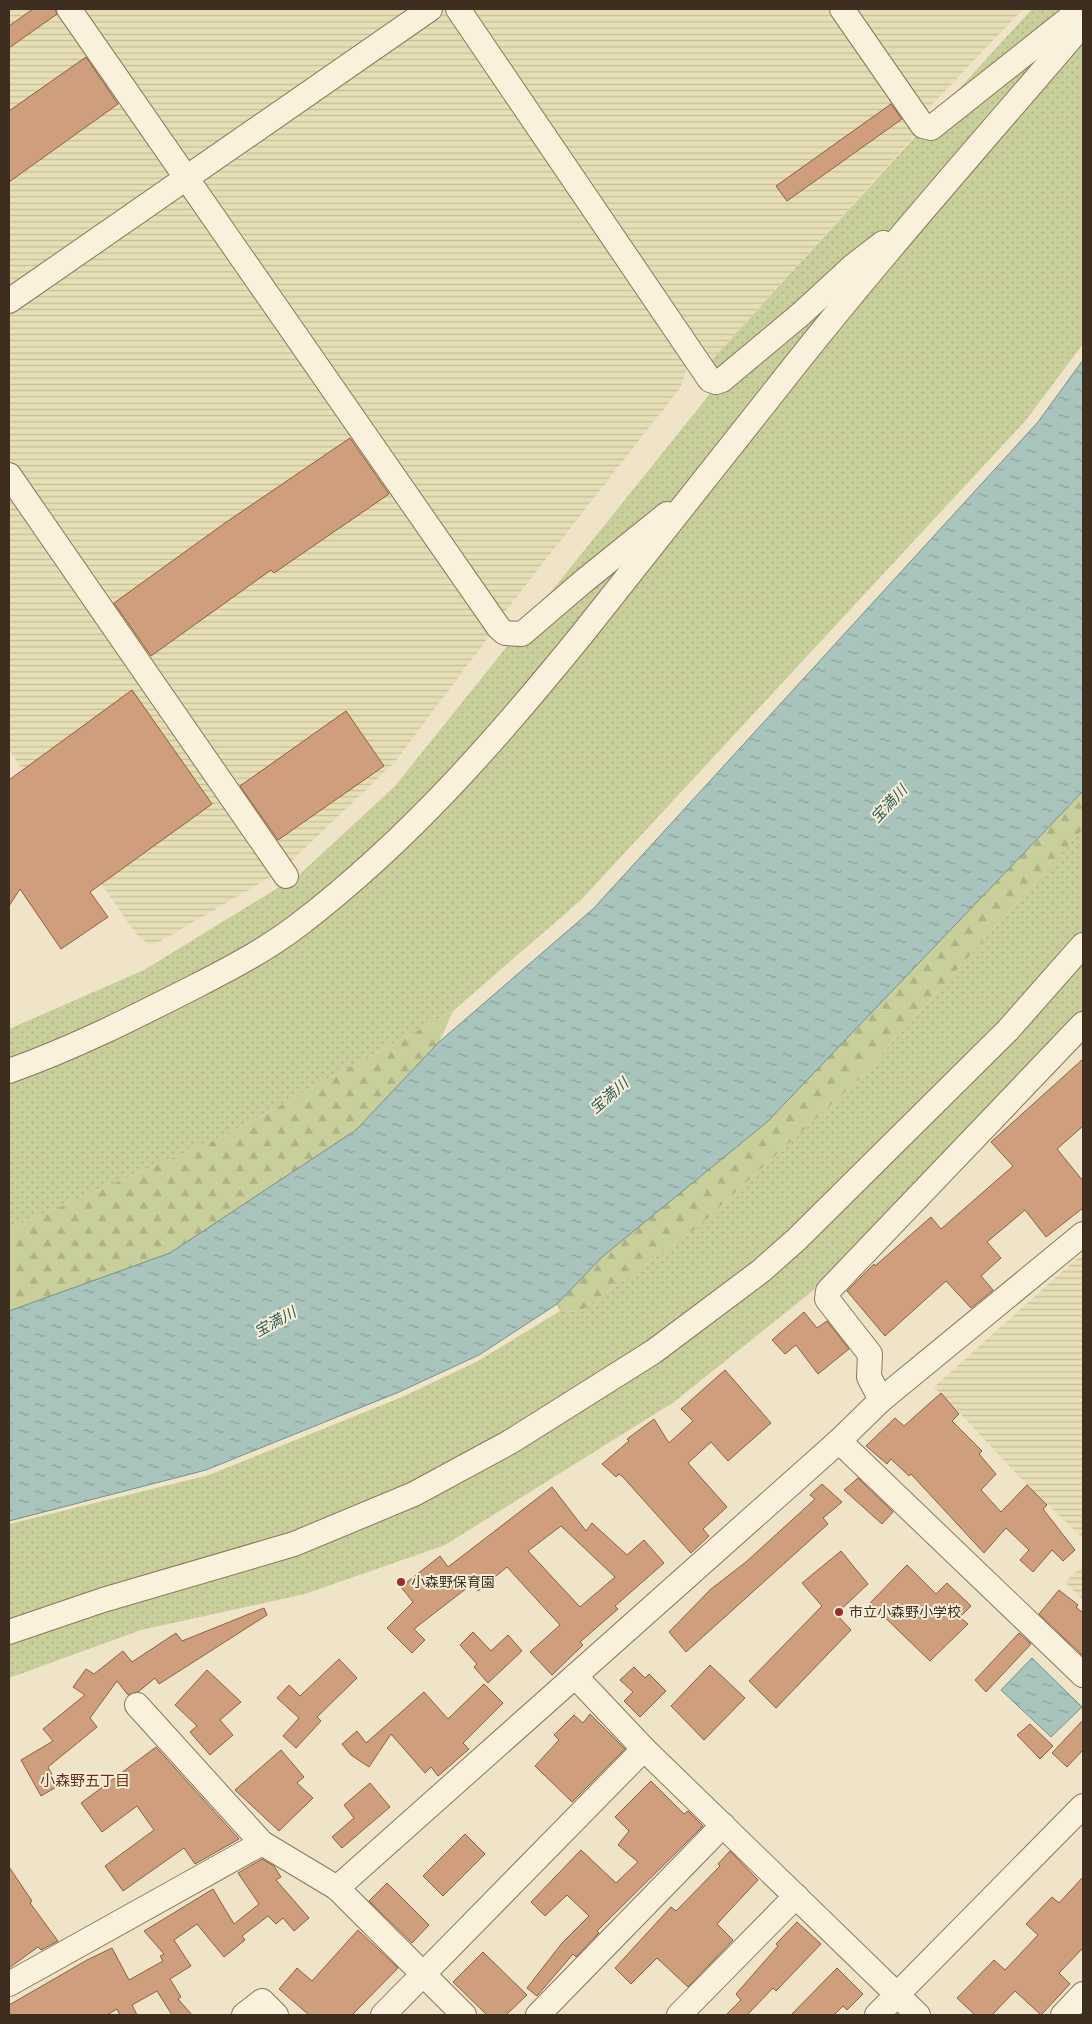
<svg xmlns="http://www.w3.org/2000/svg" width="1092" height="2024" viewBox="0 0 1092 2024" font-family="'Libre Baskerville','Noto Sans JP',serif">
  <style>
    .farmland { fill: url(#farmland-rules) }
    .grass { fill: url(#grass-dots) }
    .forest { fill: url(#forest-firs) }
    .water { fill: url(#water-ripples); stroke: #6f938a }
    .building { fill: #cf9f7d; stroke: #8d5f41; fill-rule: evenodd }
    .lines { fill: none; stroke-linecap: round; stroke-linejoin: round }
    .minor-casing { stroke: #8d765c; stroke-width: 26 }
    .minor { stroke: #faf1dc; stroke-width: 24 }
    .poi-dot { fill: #9e2a2b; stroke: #f7eed8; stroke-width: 2 }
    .labels { text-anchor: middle; stroke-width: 4; stroke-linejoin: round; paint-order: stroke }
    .poi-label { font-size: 14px; fill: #3d2e20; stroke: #f7eed8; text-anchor: start }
    .water-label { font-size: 15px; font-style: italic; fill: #2f5d5a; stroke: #f7eed8 }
    .neighbourhood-label { font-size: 15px; fill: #6b2e1e; stroke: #f7eed8 }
  </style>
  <defs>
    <pattern id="farmland-rules" width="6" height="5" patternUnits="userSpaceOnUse" patternTransform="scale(1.25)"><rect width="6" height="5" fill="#e6deb5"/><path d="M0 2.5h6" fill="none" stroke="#c6bf9b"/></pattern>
    <pattern id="grass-dots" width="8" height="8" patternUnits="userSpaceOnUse" patternTransform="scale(1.25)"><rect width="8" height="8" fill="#c9cf9b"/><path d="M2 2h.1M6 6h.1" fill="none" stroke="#aeb285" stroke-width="1.8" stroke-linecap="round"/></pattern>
    <pattern id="forest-firs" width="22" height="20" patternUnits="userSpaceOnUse" patternTransform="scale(1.25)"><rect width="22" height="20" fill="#c9cf9b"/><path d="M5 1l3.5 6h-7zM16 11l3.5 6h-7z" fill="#aeb285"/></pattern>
    <pattern id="water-ripples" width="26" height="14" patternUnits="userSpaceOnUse" patternTransform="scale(1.25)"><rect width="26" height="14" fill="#a9c4bc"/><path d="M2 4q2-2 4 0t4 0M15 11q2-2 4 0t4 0" fill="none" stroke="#8ba098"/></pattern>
  </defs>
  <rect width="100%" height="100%" fill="#f0e4c8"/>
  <g class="farmland">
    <path d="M9,9H64L178,175L9,292Z"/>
    <path d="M77,9H414L185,168Z"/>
    <path d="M440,9H454L689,362L680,388L500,618L194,180Z"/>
    <path d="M468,9H836L920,130L708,364Z"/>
    <path d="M849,9H1023L922,115Z"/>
    <path d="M186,188L490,635L395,762L285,867L9,463V309Z"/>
    <path d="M9,488L276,874L152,946L136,934L9,750Z"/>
    <path d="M1083,1253V1538L1027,1485L941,1393L933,1388Z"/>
    <path d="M1083,1565V1600L1065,1582Z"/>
  </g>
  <g class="grass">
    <path d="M1032,9H1083V344L1026,420L581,900L453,1011L226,1135L18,1225L9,1226V1029L144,970L299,875L395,786L709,395L708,364Z"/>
    <path d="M1083,829V1013L820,1285L674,1402L445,1545L305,1594L141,1630L9,1678V1524L209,1475L402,1397L478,1361L560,1311L579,1312L694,1230L858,1080Z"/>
  </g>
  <g class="forest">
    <path d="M1083,791V829L858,1080L694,1230L579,1312L560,1311L557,1304L602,1257L767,1122Z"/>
    <path d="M453,1011L439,1042L356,1130L170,1253L9,1311V1226L18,1225L226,1135Z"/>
  </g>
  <g class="water">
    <path d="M1083,360V791L767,1122L602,1257L557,1304L479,1355L399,1392L206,1470L9,1521V1311L170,1253L356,1130L439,1042L593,909L1038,422Z"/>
    <path d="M1032,1658L1082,1707L1051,1737L1001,1690Z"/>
  </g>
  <g class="building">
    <path d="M33,9H55L57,14L9,48V26Z"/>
    <path d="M86,57L118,104L9,182V111Z"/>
    <path d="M891,104L902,119L787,201L776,186Z"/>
    <path d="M350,438L389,494L274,573L271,570L151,656L114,603L225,523Z"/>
    <path d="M132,690L212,804L90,892L108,917L61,949L20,889L9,906V780Z"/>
    <path d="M346,711L384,766L278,840L240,786Z"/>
    <path d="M1083,1059V1126L1057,1149L1083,1181V1208L1046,1237L1025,1210L987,1242L1001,1258L981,1276L993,1290L971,1308L946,1281L885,1336L847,1291L874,1264L875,1266L931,1217L941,1229L1013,1166L991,1142Z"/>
    <path d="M804,1312L817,1328L827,1321L849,1349L818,1374L796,1345L785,1354L772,1340Z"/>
    <path d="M725,1370L771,1423L728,1461L711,1442L688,1463L727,1507L703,1529L709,1536L691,1553L622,1476L619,1474L616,1477L602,1464L629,1441L627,1439L654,1419L669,1443L693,1421L681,1409Z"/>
    <path d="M941,1393L959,1414L952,1421L982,1451L979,1454L996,1474L981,1490L1001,1512L1027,1485L1047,1505L1043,1509L1075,1550L1063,1561L1052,1550L1033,1572L1020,1560L1029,1550L1006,1528L984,1553L911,1474L909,1476L891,1459L887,1464L866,1446L895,1418L904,1426Z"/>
    <path d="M858,1478L893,1512L882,1524L844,1490Z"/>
    <path d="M822,1484L842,1502L823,1518L828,1524L686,1652L669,1632L711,1589L746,1562L815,1499L810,1495Z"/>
    <path d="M552,1487L586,1531L592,1523L627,1555L644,1540L664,1563L615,1606L618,1609L580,1642L583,1645L552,1675L530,1652L560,1625L507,1567L478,1591L472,1584L414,1629L425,1640L412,1653L387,1628L413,1602L401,1587L440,1556L448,1567ZM561,1526L615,1577L580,1607L528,1551Z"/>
    <path d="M841,1551L868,1584L836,1614L851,1630L776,1708L749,1681L822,1606L802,1583Z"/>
    <path d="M907,1565L936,1594L947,1583L971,1606L960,1617L968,1624L930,1661L870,1603Z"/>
    <path d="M1059,1590L1078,1605L1076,1607L1083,1613V1656L1039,1614Z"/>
    <path d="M264,1608L267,1615L159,1684L155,1678L138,1692L128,1695L117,1681L90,1718L97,1727L48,1767L58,1786L41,1796L21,1760L53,1741L43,1729L85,1695L73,1687L86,1669L94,1674L123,1651L132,1662L176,1633L182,1641Z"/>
    <path d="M473,1632L491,1651L508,1635L522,1651L488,1683L474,1667L477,1664L460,1645Z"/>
    <path d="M1019,1633L1031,1644L986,1692L975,1680Z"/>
    <path d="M339,1659L357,1678L317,1717L321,1721L296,1748L283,1736L299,1718L277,1698L289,1685L300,1696Z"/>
    <path d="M710,1665L745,1698L704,1740L671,1706Z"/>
    <path d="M634,1667L645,1678L649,1674L666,1691L640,1717L624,1701L633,1692L620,1680Z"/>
    <path d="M207,1670L241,1702L220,1720L233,1735L210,1755L190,1732L197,1726L175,1705Z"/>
    <path d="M484,1684L503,1703L463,1743L469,1749L438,1776L431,1767L425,1773L391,1734L369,1767L351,1755L342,1744L357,1731L366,1743L424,1692L448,1719Z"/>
    <path d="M590,1714L625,1749L572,1802L535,1766L559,1740L554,1735L574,1715L583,1723Z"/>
    <path d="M1083,1720V1750L1067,1767L1052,1753Z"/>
    <path d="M1030,1724L1053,1746L1040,1759L1017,1735Z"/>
    <path d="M156,1747L239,1839L195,1864L184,1848L123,1891L105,1866L154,1830L137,1806L102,1832L81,1803Z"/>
    <path d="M281,1750L304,1777L297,1783L313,1798L279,1831L235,1790Z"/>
    <path d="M651,1781L684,1814L688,1811L703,1826L597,1931L599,1933L576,1957L573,1954L537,1996L527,1988L562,1943L589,1916L567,1895L545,1916L531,1902L581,1850L616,1883L638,1862L618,1845L629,1831L615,1817Z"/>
    <path d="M370,1783L390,1807L342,1848L332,1837L354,1818L344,1805Z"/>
    <path d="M465,1834L485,1854L443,1896L423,1876Z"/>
    <path d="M730,1851L758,1880L717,1924L733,1940L688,1987L657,1958L631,1984L615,1968L671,1907L676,1911L720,1866L718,1864Z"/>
    <path d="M262,1859L274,1866L281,1877L276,1880L309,1918L294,1931L283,1918L276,1924L268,1916L242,1936L245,1940L224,1957L197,1924L174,1940L191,1966L170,1979L181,1997L178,1999L192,2015H172L157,1991L132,2005L137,2015H120L117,2009L107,2015H9V2005L87,1960L112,1948L129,1980L163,1961L160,1956L164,1954L144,1931L213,1889L234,1924L259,1904L238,1873Z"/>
    <path d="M9,1867L32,1901L30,1903L58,1941L41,1950L38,1947L9,1968Z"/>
    <path d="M1083,1877V1948L1059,1973L1070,1984L1041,2015L1015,1991L992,2015H975L957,1998L994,1960L1005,1970L1038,1935L1026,1924L1052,1897L1059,1903Z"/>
    <path d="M387,1883L429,1925L412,1943L369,1901Z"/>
    <path d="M797,1922L821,1944L776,1991L773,1988L747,2015H726L741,2000L736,1994L778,1946L776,1944Z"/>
    <path d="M358,1930L398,1968L352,2015H309L279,1989L297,1968L312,1981Z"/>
    <path d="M483,1952L527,1995L506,2015H487L453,1982Z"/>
    <path d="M837,1968L863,1994L847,2010L843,2006L834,2015H791Z"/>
  </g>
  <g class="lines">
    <g class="minor-casing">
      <g id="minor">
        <path d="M69,9L499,628L505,633L522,634L585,580L667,514"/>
        <path d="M458,9L710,380L716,382L722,380L801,314L853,266L883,243"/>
        <path d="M842,9L923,126L931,128L1081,9"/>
        <path d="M9,301L430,9"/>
        <path d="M9,475L286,876"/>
        <path d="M9,1071C74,1048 135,1017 196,986C233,967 269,948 301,923C409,840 498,738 583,633C647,553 710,473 773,393C872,266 979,146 1083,24"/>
        <path d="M881,1400L869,1377L870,1354L827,1299L828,1291L1083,1024"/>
        <path d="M839,1441L1083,1675"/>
        <path d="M9,1632L103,1600L294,1544L414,1494L510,1442L653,1352L761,1271L796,1240L1008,1030L1083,945"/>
        <path d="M575,1676L644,1749L918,2015"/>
        <path d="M137,1705L262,1843L337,1888L464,2015"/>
        <path d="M337,1888L839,1441L881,1400L1083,1234"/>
        <path d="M9,1984L262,1843"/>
        <path d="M244,2015L262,2001L276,2015"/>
        <path d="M383,2015L644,1749"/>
        <path d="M538,2015L723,1825"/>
        <path d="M679,2015L796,1896"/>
        <path d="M877,2015L1083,1806"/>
        <path d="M1063,2015L1083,1994"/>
      </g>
    </g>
    <use href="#minor" class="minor"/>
  </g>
  <g class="poi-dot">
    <circle cx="401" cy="1582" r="5"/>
    <circle cx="839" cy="1612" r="5"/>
  </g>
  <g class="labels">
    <g class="poi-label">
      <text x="411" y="1587">小森野保育園</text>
      <text x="849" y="1617">市立小森野小学校</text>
    </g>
    <g class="water-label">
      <text transform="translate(889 804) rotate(-47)" y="5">宝満川</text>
      <text transform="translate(609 1096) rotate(-41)" y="5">宝満川</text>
      <text transform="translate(275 1322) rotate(-29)" y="5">宝満川</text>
    </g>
    <g class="neighbourhood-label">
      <text x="85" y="1786">小森野五丁目</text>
    </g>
  </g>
  <rect width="1092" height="2024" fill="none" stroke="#3d2e20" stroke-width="20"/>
</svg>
